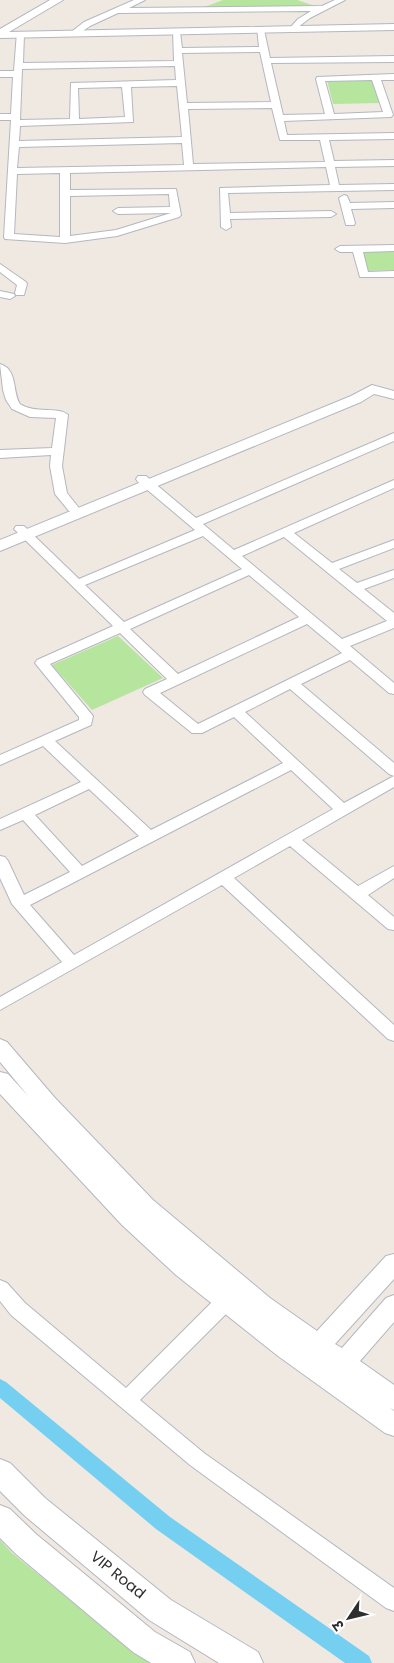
<svg xmlns="http://www.w3.org/2000/svg" width="394" height="1663" viewBox="0 0 394 1663" font-family="Poppins,'Noto Sans Devanagari',sans-serif">
  <style>
    .green { fill: #b6e59e }
    .lines { fill: none; stroke-linecap: round; stroke-linejoin: round }
    .canal { fill: #75cff0; fill-rule: evenodd }
    .minor-casing { stroke: #b4b7c1; stroke-width: 2 }
    .tertiary-casing { stroke: #b4b7c1; stroke-width: 2 }
    .secondary-casing { stroke: #b4b7c1; stroke-width: 2 }
    .minor { fill: #fff; fill-rule: evenodd }
    .tertiary { fill: #fff; fill-rule: evenodd }
    .secondary { fill: #fff; fill-rule: evenodd }
    .labels { text-anchor: middle; stroke-width: 4; stroke-linejoin: round; paint-order: stroke }
    .near-street-label { font-size: 15px; fill: #2e2e2e; stroke: #fff }
  </style>
  <rect width="100%" height="100%" fill="#efe9e1"/>
  <g class="green">
    <path d="M223,0H297L315,6L202,8Z"/>
    <path d="M373,79L380,103L333,104L327,80Z"/>
    <path d="M362,251H394V270L367,271Z"/>
    <path d="M118,636L163,678L92,710L52,665Z"/>
    <path d="M0,1540L12,1553L112,1634L152,1663H0Z"/>
  </g>
  <g class="lines">
    <path class="canal" d="M0,1379L6,1382L170,1517L369,1656L372,1663H345L156,1529L0,1398Z"/>
    <g class="minor-casing">
      <g id="minor">
        <path d="M134,0H145L129,8L322,6L335,0H345L310,18L293,31L289,29L298,19L311,11L118,13L90,26L77,35L70,33L84,22Z"/>
        <path d="M257,28L264,30L270,58L394,56V62L271,63L283,115L325,114L316,79L317,77L394,74V80H381L393,115L391,117L284,121L287,135L394,133V139L329,140L334,161L394,160V166L335,167L339,185L394,184V190L228,193L230,213L331,211L336,214L331,217L230,219L231,227L226,230L221,227L220,188L330,185L326,167L70,173V190L176,189L181,215L179,217L117,236L65,243L5,239L4,237L11,120H0V114H11L13,77H0V71H14L17,32L24,34L23,63L174,61L173,30L180,32L182,48L259,47ZM260,52L271,102L187,103L182,53ZM175,66L176,80L71,83L70,119L20,120L22,69ZM372,80L383,112L334,114L325,81ZM177,86L182,137L19,141L20,126L133,122L131,87ZM122,87L125,117L79,119L78,88ZM272,108L280,140H320L325,162L193,164L188,109ZM182,143L184,165L17,168L19,147ZM60,173V237L14,234L17,174ZM169,194L170,207L118,208L113,211L118,214L171,213L116,230L70,236V196Z"/>
        <path d="M344,195L347,196L350,203L394,202V208L351,209L355,223L354,225H346L339,198Z"/>
        <path d="M394,245V251L363,252L368,272L394,271V277H360L353,252H340L335,249L340,246Z"/>
        <path d="M0,264L26,282L27,284L24,295H16L15,293L17,285L0,272Z"/>
        <path d="M0,291L14,294L15,296L10,299L0,297Z"/>
        <path d="M0,364C18,369 12,392 20,404C35,414 59,406 68,415L62,466L67,493L79,508L77,511H69L55,494L50,466L51,455L0,458V450L52,448L56,418L30,417L12,409L6,400L3,390Z"/>
        <path d="M394,433V441L203,524L234,550L394,480V488L294,533L332,563L394,540V548L339,569L357,583L394,570V578L364,589L394,613V628L350,646L394,683V694L389,693L350,660L301,684L394,763V776L389,774L290,689L245,712L344,803L394,776V787L302,840L358,886L394,866V878L368,895L394,917V930L388,929L290,846L234,878L394,1025V1041L388,1039L222,885L0,1010V997L62,962L12,904L0,878V856L5,857L8,861L24,895L70,872L23,820L0,830V819L81,782L43,746L0,765V755L79,720V717L35,663L37,660L113,626L14,529L16,526H24L79,579L195,530L138,482L136,479L138,476H146L196,518ZM203,536L242,569L124,622L85,585ZM284,537L387,621L342,639L242,556ZM249,575L299,617L178,674L130,629ZM307,624L342,653L198,724L160,693ZM120,633L167,679L145,689L143,692L145,695L192,733H202L234,717L283,763L151,830L55,741L91,725L93,716L50,664ZM291,770L333,809L74,955L30,905ZM89,789L139,836L82,866L35,815Z"/>
        <path d="M0,1280L7,1283L25,1303L126,1388L219,1295L226,1293L233,1295L235,1301L233,1307L140,1400L204,1453L394,1588V1611L386,1608L190,1465L11,1315L0,1301Z"/>
      </g>
    </g>
    <g class="tertiary-casing">
      <g id="tertiary">
        <path d="M50,0H63L9,32L394,24V30L0,38V29Z"/>
        <path d="M372,385L394,391V399L374,394L361,402L0,551V540L351,396Z"/>
        <path d="M0,1039L7,1042L55,1098L153,1200L270,1298L317,1331L386,1256L394,1254V1279L335,1344L342,1348L386,1298L394,1295V1322L360,1361L394,1385V1410L390,1408L394,1411V1436L385,1433L278,1356L176,1275L122,1225L0,1094V1072L8,1074L29,1097L0,1062Z"/>
      </g>
    </g>
    <g class="secondary-casing">
      <g id="secondary">
        <path d="M0,1459L10,1463L45,1498L171,1600L258,1652L263,1663H219L149,1620L25,1516L0,1491Z"/>
        <path d="M0,1505L10,1509L36,1534L155,1632L190,1652L195,1663H151L133,1652L16,1554L0,1538Z"/>
      </g>
    </g>
    <use href="#minor" class="minor"/>
    <use href="#tertiary" class="tertiary"/>
    <use href="#secondary" class="secondary"/>
  </g>
  <g class="labels">
    <g class="near-street-label">
      <text transform="translate(118 1575) rotate(39)" y="5">VIP Road</text>
    </g>
  </g>
  <g transform="translate(349 1618) rotate(235)" stroke="#ffffff" stroke-width="4" paint-order="stroke">
  <path d="M0-4L9 19L0 12L-9 19Z" fill="#2e2e2e"/>
  <text y="-8" font-size="14" font-weight="bold" text-anchor="middle" fill="#2e2e2e">उ</text>
  </g>
</svg>
